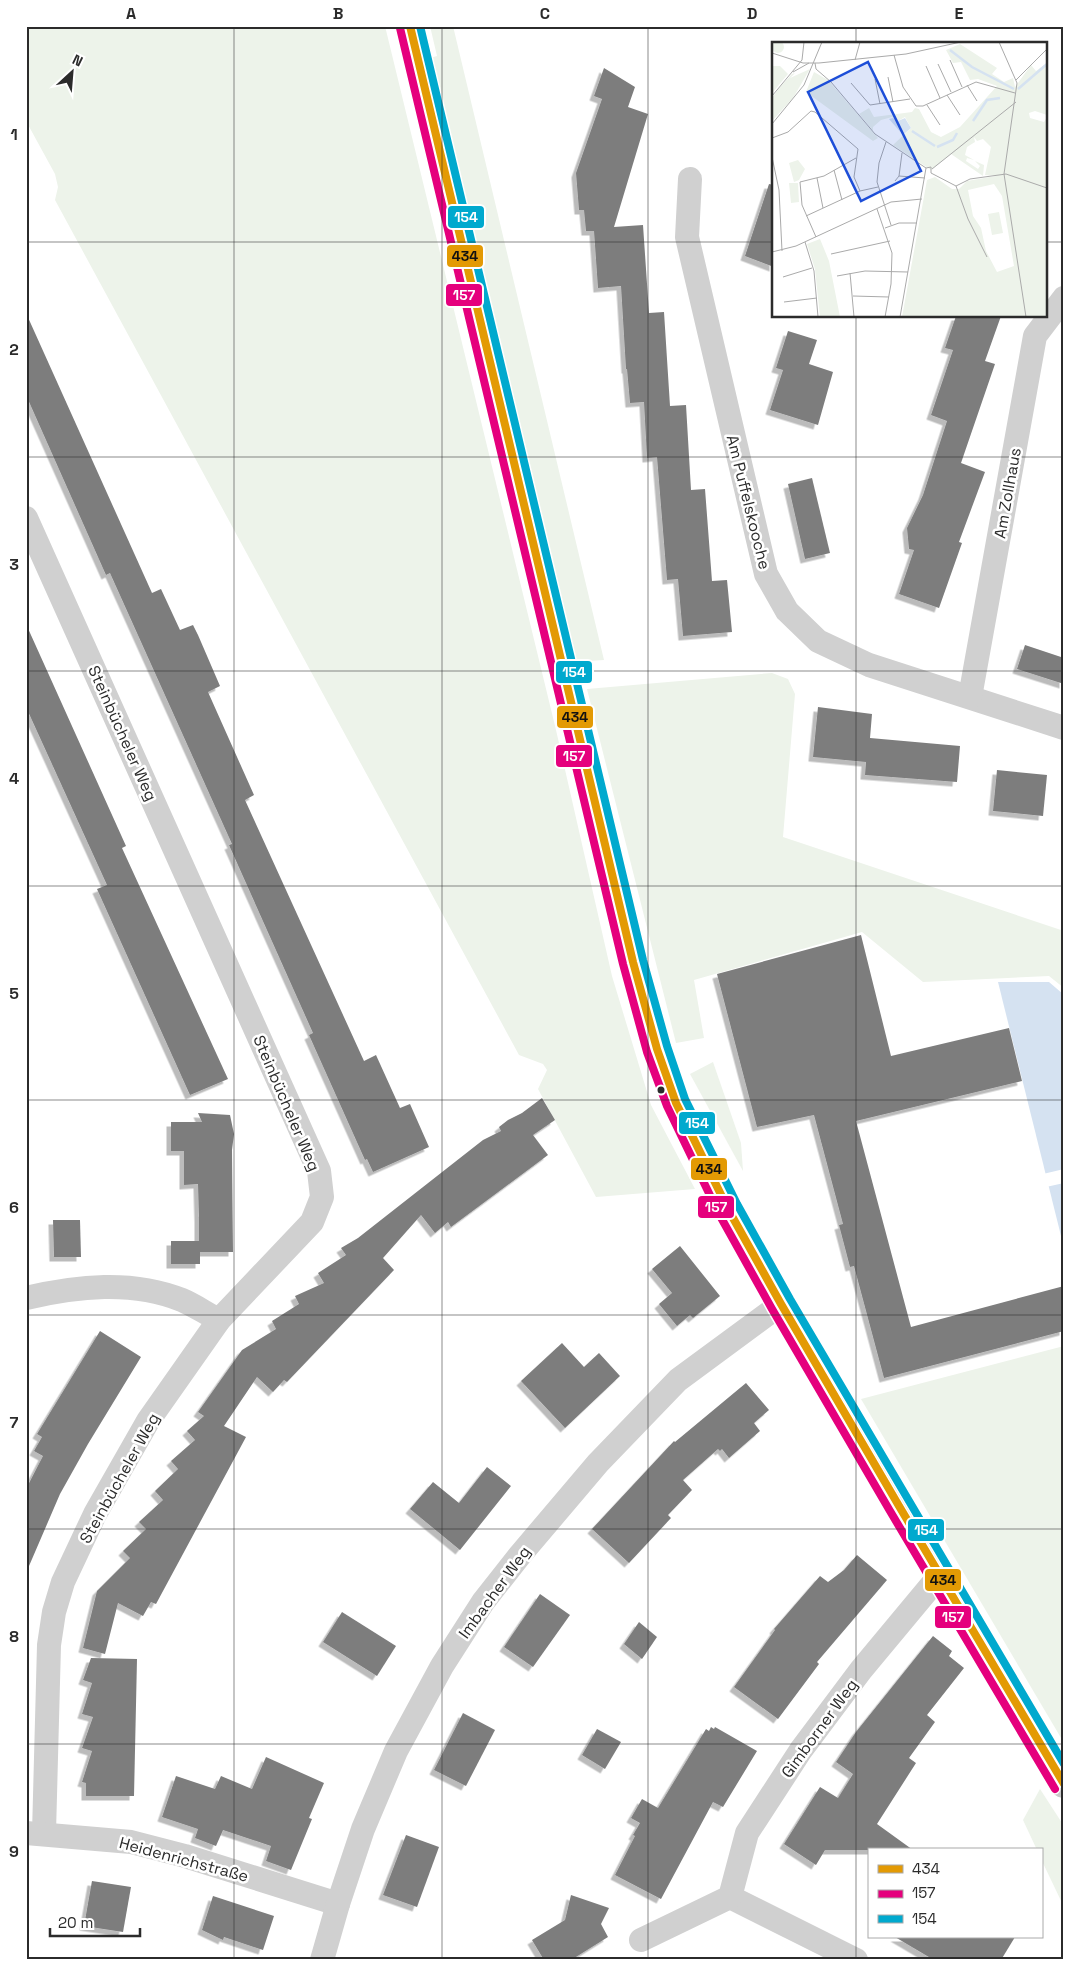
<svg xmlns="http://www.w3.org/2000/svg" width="1090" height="1986" viewBox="0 0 1090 1986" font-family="'Space Grotesk',sans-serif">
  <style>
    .green { fill: #edf3ea }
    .water { fill: #d5e2f1 }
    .pier { fill: #fff }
    .building { fill: #7d7d7d; filter: url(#shadow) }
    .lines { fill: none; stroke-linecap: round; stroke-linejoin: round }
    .street { stroke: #d0d0d0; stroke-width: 24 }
    .secondary { stroke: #c9c9c9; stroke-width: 28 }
    .bus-1-casing { stroke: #fff; stroke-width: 11 }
    .bus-2-casing { stroke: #fff; stroke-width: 11 }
    .bus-3-casing { stroke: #fff; stroke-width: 11 }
    .bus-1 { stroke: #e39a04; stroke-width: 8 }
    .bus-2 { stroke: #e5007d; stroke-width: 8 }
    .bus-3 { stroke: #00a9ce; stroke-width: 8 }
    .grid { fill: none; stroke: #2b2b2b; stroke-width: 1; stroke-opacity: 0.55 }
    .bus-dot { fill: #2b2b2b; stroke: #fff; stroke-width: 2 }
    .labels { text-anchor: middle; stroke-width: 5; stroke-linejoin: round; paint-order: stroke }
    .street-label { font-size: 16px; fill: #2b2b2b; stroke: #fff }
    .inset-river { fill: none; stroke: #d5e2f1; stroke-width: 2.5 }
    .inset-road { fill: none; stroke: #aaa; stroke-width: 1 }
    .view { fill: #1d4ed8; fill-opacity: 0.15; stroke: #1d4ed8; stroke-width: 2.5 }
    .inset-edge { fill: none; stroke: #2b2b2b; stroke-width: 2.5 }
    .line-badge { stroke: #fff; stroke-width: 2 }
    .badge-label { font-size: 14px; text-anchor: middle; font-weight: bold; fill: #fff }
    .pale-badge-label { font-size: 14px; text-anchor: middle; font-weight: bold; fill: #111 }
    .neatline { fill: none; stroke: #2b2b2b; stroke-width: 2 }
    .grid-label { font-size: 16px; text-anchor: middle; font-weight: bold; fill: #2b2b2b }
  </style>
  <defs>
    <filter id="shadow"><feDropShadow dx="-4.5" dy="4.5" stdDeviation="0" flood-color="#0004"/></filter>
  </defs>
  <rect width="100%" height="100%" fill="#fff"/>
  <g class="green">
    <path d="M26,26H385L556,730L612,976L651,1105L695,1189L596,1197L538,1089L547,1070L543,1064L519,1055L55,200L58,187L55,174L26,121Z"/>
    <path d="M430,26H453L604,660L574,662L430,58L437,56Z"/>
    <path d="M772,673L788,679L795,694L783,837L1064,931V988L1049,976L923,982L862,932L694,980L704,1038L676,1043L587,689Z"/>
    <path d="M713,1062L741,1143L743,1171L690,1074Z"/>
    <path d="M1064,1346V1743L861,1399Z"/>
    <path d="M1040,1789L1064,1826V1907L1041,1859V1850H1037L1023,1820Z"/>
  </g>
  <path class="water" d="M998,982H1049L1063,994L1064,997V1248Z"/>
  <path class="pier" d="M1064,1169V1183L1046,1187L1043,1174Z"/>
  <g class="building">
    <path d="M604,68L635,87L628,107L648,114L614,227L643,225L649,313L664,312L670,406L686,405L691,490L705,489L712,581L727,580L732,632L683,636L678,579L667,580L657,457L647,458L644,402L630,403L627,369H626L621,286L598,288L594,231H586L584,210H579L576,173L602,99L594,96Z"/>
    <path d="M769,184L774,185V267L745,256Z"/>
    <path d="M26,313L152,593L161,589L180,630L193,625L198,635L220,686L208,692L254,795L245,800L364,1061L376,1055L400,1108L410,1104L429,1147L373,1172L367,1159L365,1160L309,1035L313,1033L229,845L232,844L110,573L106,575L26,395Z"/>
    <path d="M956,316H1001L985,361L995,364L961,463L985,472L959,542L962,543L939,608L899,594L914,550L909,549L907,528L923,495L947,421L931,415L953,350L945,348Z"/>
    <path d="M788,331L817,340L809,364L833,372L818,425L770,410L783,370L776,368Z"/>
    <path d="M812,478L830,553L805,559L788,484Z"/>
    <path d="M26,624L126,846L122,848L228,1079L190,1095L97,889L107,885L26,707Z"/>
    <path d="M1025,645L1064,658V684L1017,669Z"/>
    <path d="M818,707L872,714L870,738L960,746L957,782L865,775L866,762L813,757Z"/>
    <path d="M997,770L1047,775L1043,816L993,811Z"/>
    <path d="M861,935L891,1056L1009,1028L1022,1081L856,1121L911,1327L1064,1286V1331L884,1378L854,1266L850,1267L839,1225L843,1224L814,1115L757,1127L717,974Z"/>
    <path d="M542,1098L555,1120L533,1135L548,1155L451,1227L448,1222L435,1233L421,1215L383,1258L394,1270L287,1382L284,1380L273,1392L257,1377L224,1426L246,1437L156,1604L151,1602L143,1616L118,1603L105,1654L83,1648L97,1591L130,1558L123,1551L146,1529L139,1522L163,1500L155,1491L178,1469L171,1461L195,1440L187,1431L204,1416L198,1412L242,1350L276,1329L272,1321L299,1304L295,1296L324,1283L318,1273L346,1255L341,1248L358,1238L483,1140L501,1131L499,1127L508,1120L522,1113Z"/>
    <path d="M198,1113L230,1115L234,1134L232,1150L233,1252H200V1264H171V1241H199V1218L198,1184L184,1185V1151H171V1122H202Z"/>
    <path d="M53,1220H80L81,1257H54Z"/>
    <path d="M680,1246L720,1296L693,1318L690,1315L677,1326L659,1304L672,1293L652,1269Z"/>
    <path d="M100,1331L141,1357L88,1444L60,1494L26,1573V1489L43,1456L34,1451L42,1437L37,1434Z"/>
    <path d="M562,1343L584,1367L599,1353L620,1376L565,1428L521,1381Z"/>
    <path d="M746,1383L769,1410L754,1423L760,1431L729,1458L722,1449L720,1451L718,1449L683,1480L692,1490L668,1515L671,1518L629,1563L592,1529L674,1441L675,1442Z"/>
    <path d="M487,1467L511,1486L460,1550L410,1509L433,1482L459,1503Z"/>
    <path d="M857,1555L887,1580L817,1662L819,1664L778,1719L734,1687L775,1630L774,1629L820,1576L828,1582L844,1570Z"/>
    <path d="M540,1594L570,1615L533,1667L504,1647Z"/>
    <path d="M342,1612L396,1646L377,1676L323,1642Z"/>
    <path d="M639,1622L657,1637L642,1659L624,1644Z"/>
    <path d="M933,1636L952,1651L949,1656L964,1668L927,1715L935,1722L909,1758L916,1763L877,1824L913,1850H825L816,1865L784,1844L820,1787L838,1798L853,1774L836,1762L856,1732Z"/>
    <path d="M91,1658L137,1659L134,1796H86V1783L82,1782L92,1751L82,1748L93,1717L82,1714L92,1683L83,1680Z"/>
    <path d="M463,1713L495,1730L466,1786L434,1770Z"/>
    <path d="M711,1727L714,1729L715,1727L757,1751L723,1807L713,1802L661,1899L615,1875L635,1836L633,1835L640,1823L631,1818L642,1799L658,1808L706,1729L709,1731Z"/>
    <path d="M597,1729L621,1742L605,1769L582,1755Z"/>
    <path d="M266,1757L324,1783L309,1818L312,1819L291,1870L266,1861L271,1846L223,1830L216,1846L195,1838L198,1829L162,1817L176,1776L215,1789L221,1776L252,1789Z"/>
    <path d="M406,1835L439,1847L417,1907L383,1895Z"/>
    <path d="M92,1881L131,1887L123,1932L84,1926Z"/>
    <path d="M571,1895L609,1908L601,1924L608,1937L571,1960H544L532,1940L565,1920Z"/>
    <path d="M213,1896L274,1916L263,1950L224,1937L223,1940L202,1930Z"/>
    <path d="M895,1937H1015L1001,1960H934Z"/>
  </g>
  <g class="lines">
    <g class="street">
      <path d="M690,179L687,237L766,574L787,611L818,641L869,665L1064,728"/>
      <path d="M26,518L319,1171L322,1197L312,1222L219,1320L148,1421L95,1514L63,1582L54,1612L49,1645L44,1833"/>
      <path d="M970,697L1035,336L1064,298"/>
      <path d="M26,1298C77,1286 132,1280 182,1300C194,1305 207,1314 219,1320"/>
      <path d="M26,1833L131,1842L185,1856L338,1904"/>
      <path d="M730,1897L856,1960"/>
      <path d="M641,1940L730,1897L747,1833L801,1750L861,1670L940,1575"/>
      <path d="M322,1960L338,1904L363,1829L396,1751L442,1666L483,1602L520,1555L598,1463L678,1380L781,1304"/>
    </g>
    <path class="secondary" d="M410,26L633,962L657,1049L676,1103L728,1209L781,1304L899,1506L1064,1784"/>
    <g class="bus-1-casing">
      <path id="bus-1" d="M410,26L633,962L657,1049L676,1103L728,1209L781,1304L899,1506L1064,1784"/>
    </g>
    <g class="bus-2-casing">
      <path id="bus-2" d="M400,28L623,964L647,1052L667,1106L719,1214L772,1309L890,1511L1055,1789"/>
    </g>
    <g class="bus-3-casing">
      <path id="bus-3" d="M420,26L643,960L667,1046L685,1099L737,1204L790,1299L1064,1764"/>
    </g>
    <use href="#bus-1" class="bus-1"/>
    <use href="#bus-2" class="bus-2"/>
    <use href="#bus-3" class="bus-3"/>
  </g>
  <path class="grid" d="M234,26V1960M442,26V1960M648,26V1960M856,26V44M26,242H774M1046,242H1064M856,316V1960M26,457H1064M26,671H1064M26,886H1064M26,1100H1064M26,1315H1064M26,1529H1064M26,1744H1064"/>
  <circle class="bus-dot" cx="661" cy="1090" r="4.5"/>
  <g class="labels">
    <g class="street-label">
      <text transform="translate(1007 493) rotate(-80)" y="6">Am Zollhaus</text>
      <text transform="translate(749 502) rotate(76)" y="6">Am Puffelskooche</text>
      <text transform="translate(123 733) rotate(66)" y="6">Steinbücheler Weg</text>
      <text transform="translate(287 1103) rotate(67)" y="6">Steinbücheler Weg</text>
      <text transform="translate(119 1478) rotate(-61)" y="6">Steinbücheler Weg</text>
      <text transform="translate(494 1592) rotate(-54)" y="6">Imbacher Weg</text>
      <text transform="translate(819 1728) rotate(-54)" y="6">Gimborner Weg</text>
      <text transform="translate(184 1859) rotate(15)" y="6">Heidenrichstraße</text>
    </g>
  </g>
  <g transform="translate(772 42)">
    <rect width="275" height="275" fill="#fff"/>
    <path d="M0 5a6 6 0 1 1 12 0a6 6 0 1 1-12 0ZM188,2L225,26L220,32L232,40L241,36L243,45L259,23L264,29L275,21V73L263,69L257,71L258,76L272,80L275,75V275H130L155,138L163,135L180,147H187L195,139L224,134L213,133L219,105L211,97L205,99L202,95L203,100L195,105L193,113L202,118L195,116L194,119L206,127L208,124L203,119L212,123L211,134L179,112L159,128L121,103L139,86L133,75L126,79L120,75L109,78L101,85V89L87,72L97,66L102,75L140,70L143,66L147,67L159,90L169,95L188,85L225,44L206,37L198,38L189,20L181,21L174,8ZM222,142L230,154L242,224L225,230L214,209L209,186L201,174L196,148ZM0,24H8L16,32L1,50ZM38,27L21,56L0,79V56L7,46L20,32L23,31L18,36ZM42,30L56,38L106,96L101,99L34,50ZM26,118L33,127L27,138L22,140L17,121ZM17,141H26L27,160L19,161ZM227,170L231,191L220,193L216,172ZM48,197L57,219L68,275H48L43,227L35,202Z" fill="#edf3ea" fill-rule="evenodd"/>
    <path d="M121,76L126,79L133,76L139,86L131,93L117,77Z" fill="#d5e2f1"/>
    <path class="inset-river" d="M178,8L200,25L242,47M246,47L275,22M201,79L215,58L228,56M140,89L163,104M165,105L181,98L185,91"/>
    <path class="inset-road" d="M227,0L245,41L232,132L254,275M0,11L31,21H47L134,12L189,0M122,13L131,45L144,64H151L204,40L243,51M83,18L88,0M178,18L190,45M43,21L44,27L59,40L103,92L154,126L159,125V131M166,22L179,50M154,24L168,56M21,30L37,21M116,35L121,60M103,37L108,62M244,38L275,7M79,41L98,63L138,57M195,43L205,59M175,53L188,73M0,54L30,18L32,0M155,63L168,83M0,82L32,43L50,0M0,96L16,90L39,69L43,70L86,107L82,135L88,149M114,100L107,121L105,140L119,183M0,115L7,148L10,209M160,127L244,60M62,128L70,158M159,131L184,144L196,177L215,215M127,134L153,136M45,136L51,166M123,139L127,134L130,111M184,144L198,137L234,132L275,146M105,167L120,211L119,242L113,275M34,174L88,149L106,145M113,186L127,181H145M44,195L30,163L28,140L52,134L84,116M33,200L42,229L46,275M0,210L24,204L119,160L150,157M59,212L118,199M78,231L82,275M65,234L93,229L136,230M11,235L40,226M81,254L117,255M12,260L45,256M128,275L154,126"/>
    <path class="view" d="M96,20L149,129L89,159L36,50Z"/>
    <rect width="275" height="275" class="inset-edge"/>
  </g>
  <g class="line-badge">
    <rect x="447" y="205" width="38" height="24" rx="5" fill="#00a9ce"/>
    <rect x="446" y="244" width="38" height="24" rx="5" fill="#e39a04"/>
    <rect x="445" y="283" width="38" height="24" rx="5" fill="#e5007d"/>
    <rect x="555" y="660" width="38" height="24" rx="5" fill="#00a9ce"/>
    <rect x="556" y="705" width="38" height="24" rx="5" fill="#e39a04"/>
    <rect x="555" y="744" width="38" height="24" rx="5" fill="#e5007d"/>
    <rect x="678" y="1111" width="38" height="24" rx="5" fill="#00a9ce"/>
    <rect x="690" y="1157" width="38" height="24" rx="5" fill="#e39a04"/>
    <rect x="697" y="1195" width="38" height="24" rx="5" fill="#e5007d"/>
    <rect x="907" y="1518" width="38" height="24" rx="5" fill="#00a9ce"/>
    <rect x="924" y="1568" width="38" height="24" rx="5" fill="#e39a04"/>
    <rect x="934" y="1605" width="38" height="24" rx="5" fill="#e5007d"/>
  </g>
  <g class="badge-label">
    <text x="466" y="222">154</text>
    <text x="464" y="300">157</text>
    <text x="574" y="677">154</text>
    <text x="574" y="761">157</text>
    <text x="697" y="1128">154</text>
    <text x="716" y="1212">157</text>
    <text x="926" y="1535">154</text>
    <text x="953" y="1622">157</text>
  </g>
  <g class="pale-badge-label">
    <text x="465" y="261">434</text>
    <text x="575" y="722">434</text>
    <text x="709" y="1174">434</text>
    <text x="943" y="1585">434</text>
  </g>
  <rect width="1090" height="1986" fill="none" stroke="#ffffff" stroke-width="55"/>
  <rect x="868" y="1848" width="175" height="90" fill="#ffffff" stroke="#aaaaaa"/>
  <rect x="878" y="1865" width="25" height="8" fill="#e39a04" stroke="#aaaaaa"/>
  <text x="912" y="1874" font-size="15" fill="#2b2b2b">434</text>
  <rect x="878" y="1890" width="25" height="8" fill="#e5007d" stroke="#aaaaaa"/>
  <text x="912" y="1898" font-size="15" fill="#2b2b2b">157</text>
  <rect x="878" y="1915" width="25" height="8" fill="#00a9ce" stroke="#aaaaaa"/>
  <text x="912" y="1924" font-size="15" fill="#2b2b2b">154</text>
  <g transform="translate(72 72) rotate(26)" stroke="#ffffff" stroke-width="4" paint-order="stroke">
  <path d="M0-4L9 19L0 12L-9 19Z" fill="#2b2b2b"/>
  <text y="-8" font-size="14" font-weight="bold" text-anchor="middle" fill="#2b2b2b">N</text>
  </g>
  <path d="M50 1928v8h90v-8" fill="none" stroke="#2b2b2b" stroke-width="2.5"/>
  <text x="58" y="1928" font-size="15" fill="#2b2b2b" stroke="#ffffff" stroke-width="4" paint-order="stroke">20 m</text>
  <rect x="28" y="28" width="1034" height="1930" class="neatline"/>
  <g class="grid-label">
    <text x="131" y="19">A</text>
    <text x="338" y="19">B</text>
    <text x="545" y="19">C</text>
    <text x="752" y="19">D</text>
    <text x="959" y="19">E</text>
    <text x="14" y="140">1</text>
    <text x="14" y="355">2</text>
    <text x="14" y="570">3</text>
    <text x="14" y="784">4</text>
    <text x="14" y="999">5</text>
    <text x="14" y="1213">6</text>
    <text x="14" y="1428">7</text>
    <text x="14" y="1642">8</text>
    <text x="14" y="1857">9</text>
  </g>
</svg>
